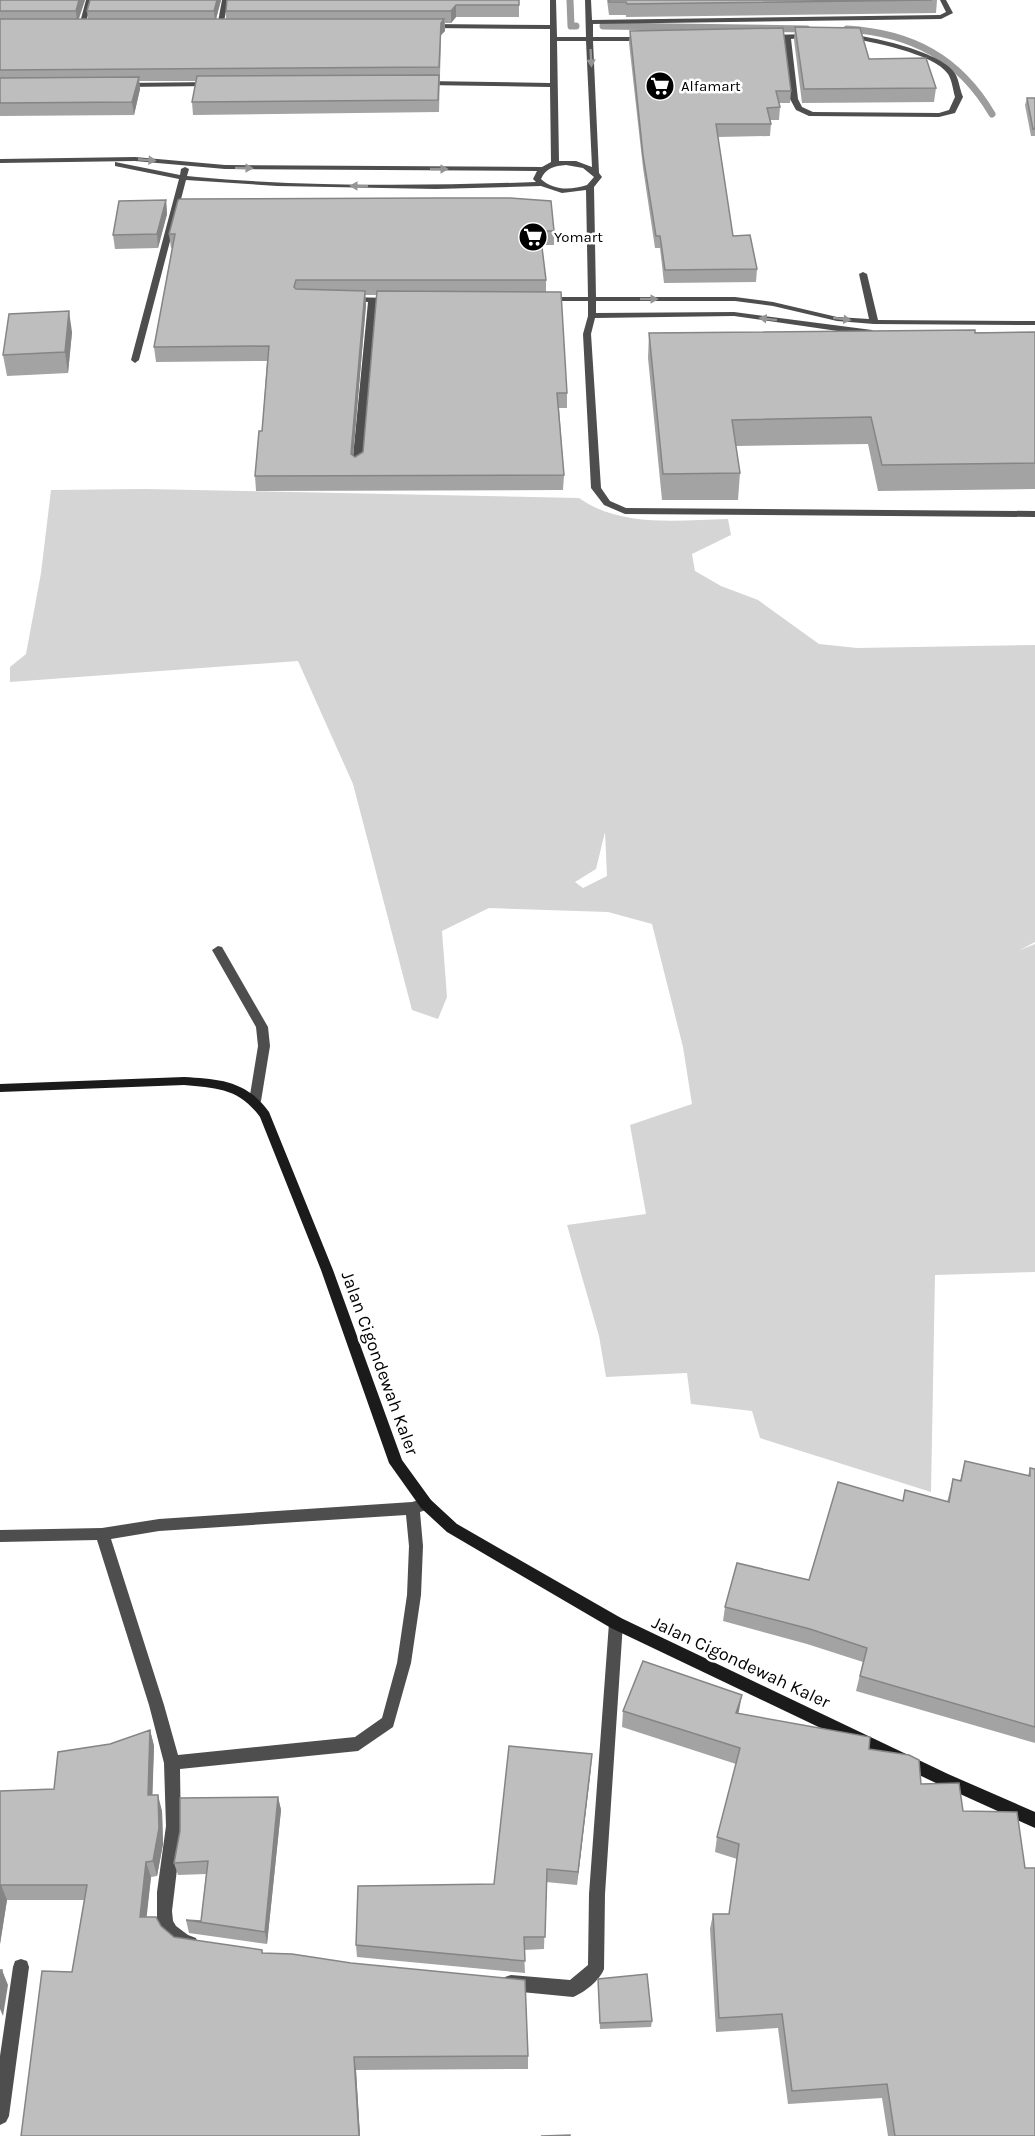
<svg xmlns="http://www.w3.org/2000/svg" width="1035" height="2136" viewBox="0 0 1035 2136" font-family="Karla,sans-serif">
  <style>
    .green { fill: #d5d5d5; fill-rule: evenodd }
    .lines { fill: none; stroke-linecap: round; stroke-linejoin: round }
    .stream { stroke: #9c9c9c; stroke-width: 7 }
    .street { fill: #4e4e4e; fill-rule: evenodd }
    .secondary { fill: #1b1b1b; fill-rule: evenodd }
    .wall { fill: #a3a3a3; fill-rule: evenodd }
    .shaded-wall { fill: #858585 }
    .building { fill: #bebebe; stroke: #858585; stroke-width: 1.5 }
    .oneway { fill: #959595 }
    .labels { text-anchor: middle; stroke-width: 5; stroke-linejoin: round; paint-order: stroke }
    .far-poi-label { font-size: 15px; fill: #000; stroke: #fff; text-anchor: start }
    .street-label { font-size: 18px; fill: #000; stroke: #fff }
  </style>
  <rect width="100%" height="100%" fill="#fff"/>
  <path class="green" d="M145,489L579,498C621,528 679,520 728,519L731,535L692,554L695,571L721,586L758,600L819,644L857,648L1035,645V942L1020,950L1035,944V1272L935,1275L931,1492L760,1438L752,1411L691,1404L687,1373L606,1377L599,1336L567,1225L646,1214L630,1125L692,1104L683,1047L652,924L608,912L489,908L442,931L447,997L438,1019L412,1010L353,784L298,661L10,682V667L26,654L41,573L51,490ZM605,832L607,876L583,888L575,882L596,869Z"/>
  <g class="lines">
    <g class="stream">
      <path d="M570,0L571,26H576"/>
      <path d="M603,26L807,29"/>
      <path d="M847,29C912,33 959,58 992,114"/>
    </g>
    <g class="street">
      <path d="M86,0H92L85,26L82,28L79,26Z"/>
      <path d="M222,0H228L223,27L220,29L217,27Z"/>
      <path d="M550,0H556L557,37H586L585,0H591L592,20L940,15L946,12L940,0H946L953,13L941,19L593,24V37H645L648,39L645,41H593L599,173L602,177L594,187L596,297H735L773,302L837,317L869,319L859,274L863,272L867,274L878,320L1035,321V325L874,324L837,321L773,306L735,301H596V313L734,312L872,330L876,333L872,336L734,316L595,318L591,334L601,488L610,501L626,508L1035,511V517L625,514L604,505L591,488L583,334L588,316V301H547L543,299L547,297H588L586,190L562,193L541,186L436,189L277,186L186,180L139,360L135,363L131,360L179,179L115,166V162L180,175L181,169L185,167L189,169L187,176L197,177C307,187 425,186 536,182L533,179L537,171L225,169L135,161L0,163V159L135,157L225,165L542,167L551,162L550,87L424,85L420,83L424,81L550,83V29L430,28L427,26L430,24L550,25ZM557,41H586L592,167L576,161H559ZM566,165L583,168L594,177L587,185C571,190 554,191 541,179C546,168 554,166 566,165Z"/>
      <path d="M809,34L811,35V37L791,39L798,99L802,107L813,112L939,113L949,110L955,97C953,90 952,80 948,74C934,53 870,42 846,37V35L848,34C873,37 944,52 956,75C959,81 960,90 963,97L955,113L939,117L809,116L796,110L790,99L784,39H770L767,37L770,35Z"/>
      <path d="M215,82V86H212L124,87L120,85L124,83Z"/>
      <path d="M346,297L392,298L396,300L392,302H376L362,467L357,470L352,467L368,302L349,301H346Z"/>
      <path d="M218,946L222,947L268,1027L270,1046L261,1101L259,1104H251L249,1101L258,1046L256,1027L212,950Z"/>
      <path d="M426,1498L431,1500L433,1504L431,1508L420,1512L423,1546L421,1595L411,1663L393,1727L358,1751L180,1769L181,1836L172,1911L173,1921L176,1926L188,1935L196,1938L198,1944L196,1950L190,1952L176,1947L168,1941L162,1933L157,1920V1892L166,1826L164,1763L149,1705L97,1540L0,1542V1530L102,1528L159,1519L412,1502ZM406,1515L409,1546L407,1595L397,1663L382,1718L355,1737L178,1755L164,1705L111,1539L159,1531Z"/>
      <path d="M616,1616L621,1618L623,1623L605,1894L604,1969C600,1980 584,1993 573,1997L511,1991L505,1989L503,1983L505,1977L511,1975L570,1980L588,1965L589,1894L609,1623L611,1618Z"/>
      <path d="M21,1959L27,1961L29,1967L9,2116L6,2122L0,2125V2056L13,1967L15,1961Z"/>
    </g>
    <path class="secondary" d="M184,1077C220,1079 247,1081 269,1112L333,1270L402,1460L431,1500L457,1524L621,1618L948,1774L1035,1812V1828L938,1784L611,1628L447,1532L421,1508L389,1463L321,1270L260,1117C239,1088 216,1088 184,1085L0,1092V1084Z"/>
  </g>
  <g class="wall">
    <path d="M0,0H85L79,19H88L87,11L90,0H221L216,19H226V11L519,0V17H456L451,23H445V31L441,35L439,112L193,115L192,102L196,81H139L140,89L134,115L0,116Z"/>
    <path d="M607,0H937L936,13L626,17V15H609Z"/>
    <path d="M795,27L936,88L934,102L802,103L794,40Z"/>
    <path d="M630,31L791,91L790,103H779L780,107L779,120H770L771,124L770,136L718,137L733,236L757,269L756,282L664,283L660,248H655L643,168L629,43Z"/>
    <path d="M1027,98H1035V136H1031L1025,105Z"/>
    <path d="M166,200L167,214L158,248L115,249L113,235Z"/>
    <path d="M554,231V245H542L546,280V292L567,393V408H559L564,475L563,490L256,491L255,476L262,431L267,361L156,362L154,347L172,248H171L169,234ZM365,295H377L363,452L355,457L353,455L366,305Z"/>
    <path d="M72,332L68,373L7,376L3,355Z"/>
    <path d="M1035,332V489L878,491L868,444L736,446L740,473L738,500H662L648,358L649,333Z"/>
    <path d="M965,1461L1028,1476L1030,1468L1035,1469V1743L856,1691L863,1662L807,1644L723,1621L725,1607L809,1580L903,1501L947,1502L953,1479L960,1481Z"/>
    <path d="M623,1711L739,1713L869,1749L963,1811L1025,1868L1035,2136H888L882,2098L788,2104L778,2028L716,2032L710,1929L713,1914H729L737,1859L715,1852L717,1837L736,1764L622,1727Z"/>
    <path d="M150,1730L154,1746L152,1795L162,1811L163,1844L157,1876L151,1877L146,1917L161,1926L174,1937L262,1950L263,1953L528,2056V2069L356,2070L360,2136H21L72,1972L84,1900H7L0,1944V1791L54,1789L110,1744Z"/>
    <path d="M591,1767L577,1885L546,1882L544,1949L524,1950L525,1973L357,1957L356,1945L494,1884Z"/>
    <path d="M278,1797L281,1810L267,1944L189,1933L186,1920L201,1921L206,1874L178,1875L174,1863Z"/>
    <path d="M598,1979L652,2021L651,2027L600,2029Z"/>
  </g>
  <g class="shaded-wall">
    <path d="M79,0H85L77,23L76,11Z"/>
    <path d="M217,0H221L215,23L214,11Z"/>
    <path d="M456,5V17L451,23V11Z"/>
    <path d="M444,19L445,31L441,35L440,79L441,23Z"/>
    <path d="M139,77L140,89L134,115L132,102Z"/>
    <path d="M166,200L167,214L158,248L157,234Z"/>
    <path d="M365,291L366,305L352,469L351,454Z"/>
    <path d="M69,311L72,332L68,373L65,352Z"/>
    <path d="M742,1695L739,1711L734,1729L736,1713Z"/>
    <path d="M150,1730L154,1746L152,1811L148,1795Z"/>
    <path d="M592,1754L591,1767L577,1885L578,1872Z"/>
    <path d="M158,1795L162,1811L163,1844L157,1876L153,1861Z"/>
    <path d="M278,1797L281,1810L267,1944L265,1932Z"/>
    <path d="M146,1862L151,1877L145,1932L140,1917Z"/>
    <path d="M1,1885L7,1900L0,1944V1891Z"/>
    <path d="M2,1970L8,1985L3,2016L0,2009V1982Z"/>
    <path d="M354,2057L356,2070L360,2136H359Z"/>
  </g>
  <g class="building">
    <path d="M0,0H79L76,11H0Z"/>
    <path d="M90,0H217L214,11H87Z"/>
    <path d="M227,0H519V5H456L451,11H226Z"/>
    <path d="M609,0H932L627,4L626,2H609Z"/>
    <path d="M0,19H444L441,23L439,67L0,70Z"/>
    <path d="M795,27L860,28L869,59L926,58L936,88L804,89Z"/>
    <path d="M783,28L791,91H776L780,107L767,108L771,124H716L733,236L750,235L757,269L665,270L660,236H656L643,155L630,31Z"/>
    <path d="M439,75L438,100L192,102L197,76Z"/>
    <path d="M139,77L132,102L0,103V78Z"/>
    <path d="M1027,98H1035V129H1033Z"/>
    <path d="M439,198H510L551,201L554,231H540L546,280H296L294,287L296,289L365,291L351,454L355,457L363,452L377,291L561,292L567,393H557L564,475L255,476L259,431H262L269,346L154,347L175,234H169L178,200L180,199Z"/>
    <path d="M166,200L157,234L113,235L119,201Z"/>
    <path d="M69,311L65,352L3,355L9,314Z"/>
    <path d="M975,330V333L1035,332V463L882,465L871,417L732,420L740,473L663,474L649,333Z"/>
    <path d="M965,1461L1030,1476V1468L1035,1469V1727L860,1676L867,1648L810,1629L725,1607L737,1563L809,1580L838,1482L903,1501L905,1490L949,1502L953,1479L961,1481Z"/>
    <path d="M643,1661L742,1695L736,1713L870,1737L869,1749L909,1755L919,1760L921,1784L959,1783L963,1811L1017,1812L1025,1868H1035V2136H895L887,2084L792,2091L782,2014L719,2018L713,1914H729L739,1844L717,1837L740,1748L623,1711Z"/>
    <path d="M150,1730L148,1795H158L159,1828L153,1861L146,1862L140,1917H156L161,1926L174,1937L262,1950V1953L292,1954L351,1963L525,1980L528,2056L354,2057L359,2136H21L42,1971L72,1972L87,1885H1L0,1891V1791L54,1789L58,1752L110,1744Z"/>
    <path d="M509,1746L592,1754L578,1872L547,1869L545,1937H524L525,1961L356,1945L358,1886L494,1884Z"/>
    <path d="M278,1797L265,1932L186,1920L201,1921L208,1861L174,1863L180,1831V1798Z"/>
    <path d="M0,1970H2L0,1982Z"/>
    <path d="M647,1974L652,2021L600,2023L598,1979Z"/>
    <path d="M570,2135V2136H541Z"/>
  </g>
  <defs><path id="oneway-solid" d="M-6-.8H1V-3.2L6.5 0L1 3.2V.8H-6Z" transform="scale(1.5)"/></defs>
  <g class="oneway">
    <use href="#oneway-solid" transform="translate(591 58) rotate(87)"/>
    <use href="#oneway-solid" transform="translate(147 160) rotate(5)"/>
    <use href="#oneway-solid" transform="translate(244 168) rotate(1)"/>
    <use href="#oneway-solid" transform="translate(439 169)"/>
    <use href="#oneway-solid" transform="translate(359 186) rotate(-179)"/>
    <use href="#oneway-solid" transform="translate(649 299)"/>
    <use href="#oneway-solid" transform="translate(768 319) rotate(-173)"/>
    <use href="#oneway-solid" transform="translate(842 319) rotate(7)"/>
  </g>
  <defs>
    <g id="supermarket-disc" transform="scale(1.5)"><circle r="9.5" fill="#000" stroke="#fff"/><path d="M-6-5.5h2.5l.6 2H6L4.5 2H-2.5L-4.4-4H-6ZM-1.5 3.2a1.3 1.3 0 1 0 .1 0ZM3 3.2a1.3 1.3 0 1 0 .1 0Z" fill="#fff"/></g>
  </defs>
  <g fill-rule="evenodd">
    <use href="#supermarket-disc" x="660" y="86"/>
    <use href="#supermarket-disc" x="533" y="237"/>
  </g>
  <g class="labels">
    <g class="far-poi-label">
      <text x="681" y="91">Alfamart</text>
      <text x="554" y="242">Yomart</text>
    </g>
    <g class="street-label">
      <text transform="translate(380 1363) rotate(70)" y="6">Jalan Cigondewah Kaler</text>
      <text transform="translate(741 1662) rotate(25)" y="6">Jalan Cigondewah Kaler</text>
    </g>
  </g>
</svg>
